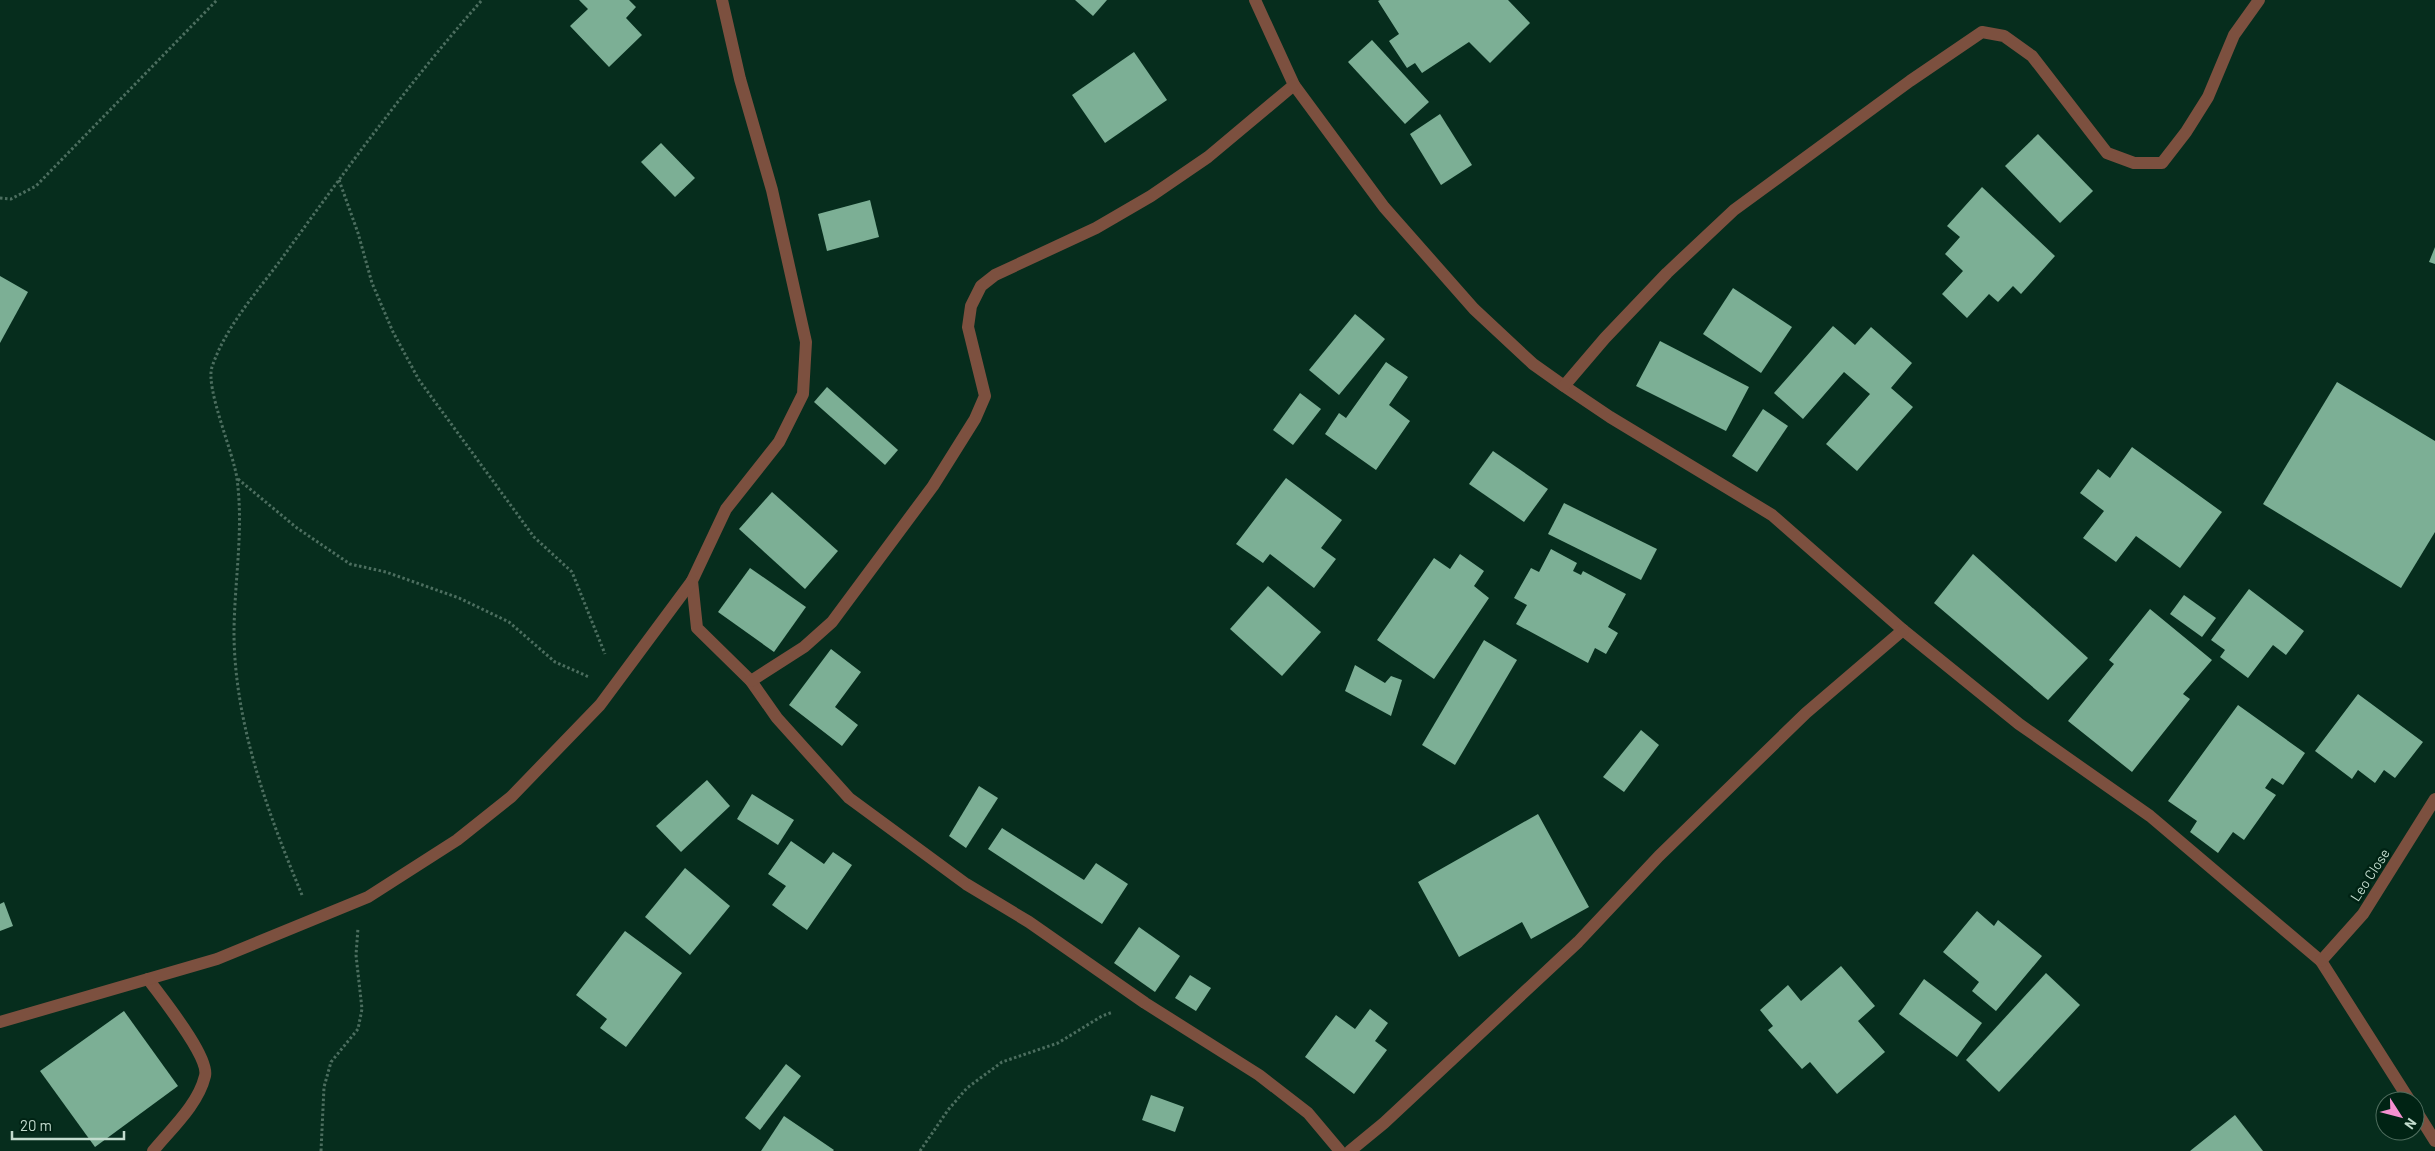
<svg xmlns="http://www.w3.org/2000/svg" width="2435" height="1151" viewBox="0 0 2435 1151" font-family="Barlow,sans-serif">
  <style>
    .building { fill: #7caf95 }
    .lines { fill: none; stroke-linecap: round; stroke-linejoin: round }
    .path { stroke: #4c6e5f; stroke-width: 3; stroke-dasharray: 2.5 2.5; stroke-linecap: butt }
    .street { stroke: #7c503f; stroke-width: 12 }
    .labels { text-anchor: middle; stroke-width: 5; stroke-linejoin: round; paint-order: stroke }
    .street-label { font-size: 14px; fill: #c2dcce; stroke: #002314 }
  </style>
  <rect width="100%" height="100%" fill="#062d1d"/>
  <g class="building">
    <path d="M579,0H629L636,7L626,18L642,35L609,67L570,26L588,9Z"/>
    <path d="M1075,0H1107L1093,16Z"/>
    <path d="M1380,0H1508L1530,23L1490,63L1469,42L1422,73L1415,63L1407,68L1389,41L1399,34L1378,1Z"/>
    <path d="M1372,40L1429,102L1405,124L1348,62Z"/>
    <path d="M1134,52L1167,100L1105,143L1072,95Z"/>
    <path d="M1440,114L1472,165L1441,185L1410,134Z"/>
    <path d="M2038,134L2093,191L2060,223L2005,166Z"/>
    <path d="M661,143L695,178L675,197L641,162Z"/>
    <path d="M1982,187L2055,256L2021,294L2013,286L1998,302L1989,294L1967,318L1942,294L1963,271L1945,254L1960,237L1947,226Z"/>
    <path d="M870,200L879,237L827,251L818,214Z"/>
    <path d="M2435,247V264L2429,262Z"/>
    <path d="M0,276L28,292L0,343Z"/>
    <path d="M1733,288L1792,327L1761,373L1703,334Z"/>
    <path d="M1355,314L1385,339L1339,395L1309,370Z"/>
    <path d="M1833,326L1855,345L1871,327L1912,363L1891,388L1913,407L1857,471L1826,444L1870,394L1844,372L1803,419L1774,393Z"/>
    <path d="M1660,341L1749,387L1726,431L1636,386Z"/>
    <path d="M1386,362L1408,377L1389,405L1410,421L1376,470L1325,434L1339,413L1346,418Z"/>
    <path d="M2337,382L2435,441V532L2401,588L2263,504Z"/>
    <path d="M827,387L898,450L885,465L814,402Z"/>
    <path d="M1300,393L1321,409L1293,445L1273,430Z"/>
    <path d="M1763,409L1788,426L1757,472L1732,456Z"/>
    <path d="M2132,447L2222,512L2180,568L2136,536L2116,562L2083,538L2104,511L2080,493L2098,469L2110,478Z"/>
    <path d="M1493,451L1548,489L1524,522L1469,484Z"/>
    <path d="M1286,478L1342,520L1321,548L1336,559L1314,588L1270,554L1263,563L1236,544Z"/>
    <path d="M772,492L838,551L805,589L739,529Z"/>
    <path d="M1564,503L1657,549L1641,580L1548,534Z"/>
    <path d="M1551,549L1577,563L1573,571L1581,575L1583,571L1626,594L1608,627L1618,633L1606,654L1595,648L1588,663L1516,624L1527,605L1514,598L1531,568L1539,572Z"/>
    <path d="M1460,554L1484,571L1474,586L1489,598L1434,679L1377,640L1434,558L1450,569Z"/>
    <path d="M1973,554L2088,658L2048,700L1934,603Z"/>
    <path d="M750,568L806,607L774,652L718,612Z"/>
    <path d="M1268,586L1321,632L1282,676L1230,629Z"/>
    <path d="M2249,589L2304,631L2286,655L2273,645L2248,678L2220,657L2225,650L2211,640Z"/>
    <path d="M2184,595L2216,618L2202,637L2170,614Z"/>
    <path d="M2150,609L2212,660L2183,694L2190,699L2132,772L2068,721L2114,664L2109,660Z"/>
    <path d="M1484,640L1517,660L1455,765L1422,745Z"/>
    <path d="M831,649L861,672L835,707L858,725L842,746L789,705Z"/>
    <path d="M1355,665L1385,683L1391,676L1402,680L1391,716L1345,691Z"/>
    <path d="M2358,694L2423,742L2395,778L2384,770L2375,783L2358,770L2352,779L2315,751Z"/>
    <path d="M2238,705L2305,753L2283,785L2272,778L2265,788L2276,795L2244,840L2233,832L2218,853L2190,832L2197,821L2168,801Z"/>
    <path d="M1641,730L1659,745L1624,792L1603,777Z"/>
    <path d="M707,780L730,806L681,852L656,826Z"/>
    <path d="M979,786L998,798L966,848L949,836Z"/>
    <path d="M752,794L794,820L778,845L737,819Z"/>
    <path d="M1538,814L1589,907L1531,939L1522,922L1459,957L1418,882Z"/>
    <path d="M1002,828L1084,880L1096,863L1128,884L1102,924L988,849Z"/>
    <path d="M791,841L824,864L833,852L852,865L807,930L772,905L786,886L768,874Z"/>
    <path d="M685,868L730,906L690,955L645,917Z"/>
    <path d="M4,902L13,926L0,931V904Z"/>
    <path d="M1977,911L1994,926L1998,920L2042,956L1996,1011L1972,991L1979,982L1943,952Z"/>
    <path d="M1139,927L1180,956L1155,992L1114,963Z"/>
    <path d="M625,931L682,973L626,1047L600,1028L607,1019L576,995Z"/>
    <path d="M1841,966L1875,1006L1858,1021L1885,1052L1837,1094L1810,1062L1802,1069L1768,1030L1773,1026L1760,1010L1788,985L1801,1001Z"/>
    <path d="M2046,973L2080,1005L1999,1092L1966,1060Z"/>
    <path d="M1190,975L1211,988L1196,1011L1175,998Z"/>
    <path d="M1924,979L1982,1023L1957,1057L1899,1014Z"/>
    <path d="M1370,1009L1388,1023L1375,1041L1387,1050L1354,1094L1305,1057L1336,1015L1355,1029Z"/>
    <path d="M124,1011L178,1086L95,1147L40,1071Z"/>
    <path d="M786,1064L801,1076L760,1130L745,1118Z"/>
    <path d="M1151,1095L1184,1107L1175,1132L1142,1120Z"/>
    <path d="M2235,1115L2263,1151H2190Z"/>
    <path d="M784,1116L834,1150L833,1151H761Z"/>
  </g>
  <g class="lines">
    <g class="path">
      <path d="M339,180L358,233L372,283L393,332L419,380L534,537L572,572L605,654"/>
      <path d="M0,198L11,199L36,186L217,0"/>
      <path d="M238,479L297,528L350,564L386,572L459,598L509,622L555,662L589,677"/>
      <path d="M302,895C268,813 235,725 234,635C234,583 244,531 237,479C234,454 205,388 212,367C226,325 260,289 285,254C348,167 411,80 482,0"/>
      <path d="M321,1151L324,1087L331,1062L358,1029L362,1009L356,955L358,928"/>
      <path d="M920,1151L948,1110L967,1088L1002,1062L1058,1043L1102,1016L1113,1012"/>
    </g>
    <g class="street">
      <path d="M722,0L740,79L772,190L806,342L803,394L779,442L726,509L692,581L697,628L751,681L777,718L849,798L966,884L1029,922L1145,1003L1259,1075L1308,1113L1340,1151"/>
      <path d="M1255,0L1294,85L1384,207L1474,309L1533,364L1564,386L1610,417L1772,515L1903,630L2019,724L2150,816L2321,961L2410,1101"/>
      <path d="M1564,386L1605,338L1667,273L1734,210L1910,81L1982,32L2004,36L2032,56L2107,153L2134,163H2162L2186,132L2208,97L2234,35L2259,0"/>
      <path d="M751,681L804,647L832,622L933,486L975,419L985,396L968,327L971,306L981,286L995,275L1096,228L1151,196L1208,157L1294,85"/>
      <path d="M2321,961L2363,914L2435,799"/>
      <path d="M148,979C161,997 210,1057 205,1076C198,1105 171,1129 153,1151"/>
      <path d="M0,1022L217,959L368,897L457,840L511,797L600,705L692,581"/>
      <path d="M2415,1109L2435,1141"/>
      <path d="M1350,1151L1384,1123L1578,942L1659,856L1806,713L1903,630"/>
    </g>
  </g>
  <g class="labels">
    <g class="street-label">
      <text transform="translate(2370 875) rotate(-57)" y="5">Leo Close</text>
    </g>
  </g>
  <g transform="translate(2400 1116) rotate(126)"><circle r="24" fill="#002314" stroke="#4e6d5e"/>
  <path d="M0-4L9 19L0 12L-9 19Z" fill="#f590d1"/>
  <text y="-8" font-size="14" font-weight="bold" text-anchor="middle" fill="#c2dcce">N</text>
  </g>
  <path d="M12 1131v8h112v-8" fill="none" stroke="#c2dcce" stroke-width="2.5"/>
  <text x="20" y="1131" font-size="15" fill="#c2dcce" stroke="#002314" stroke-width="4" paint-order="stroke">20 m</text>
</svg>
